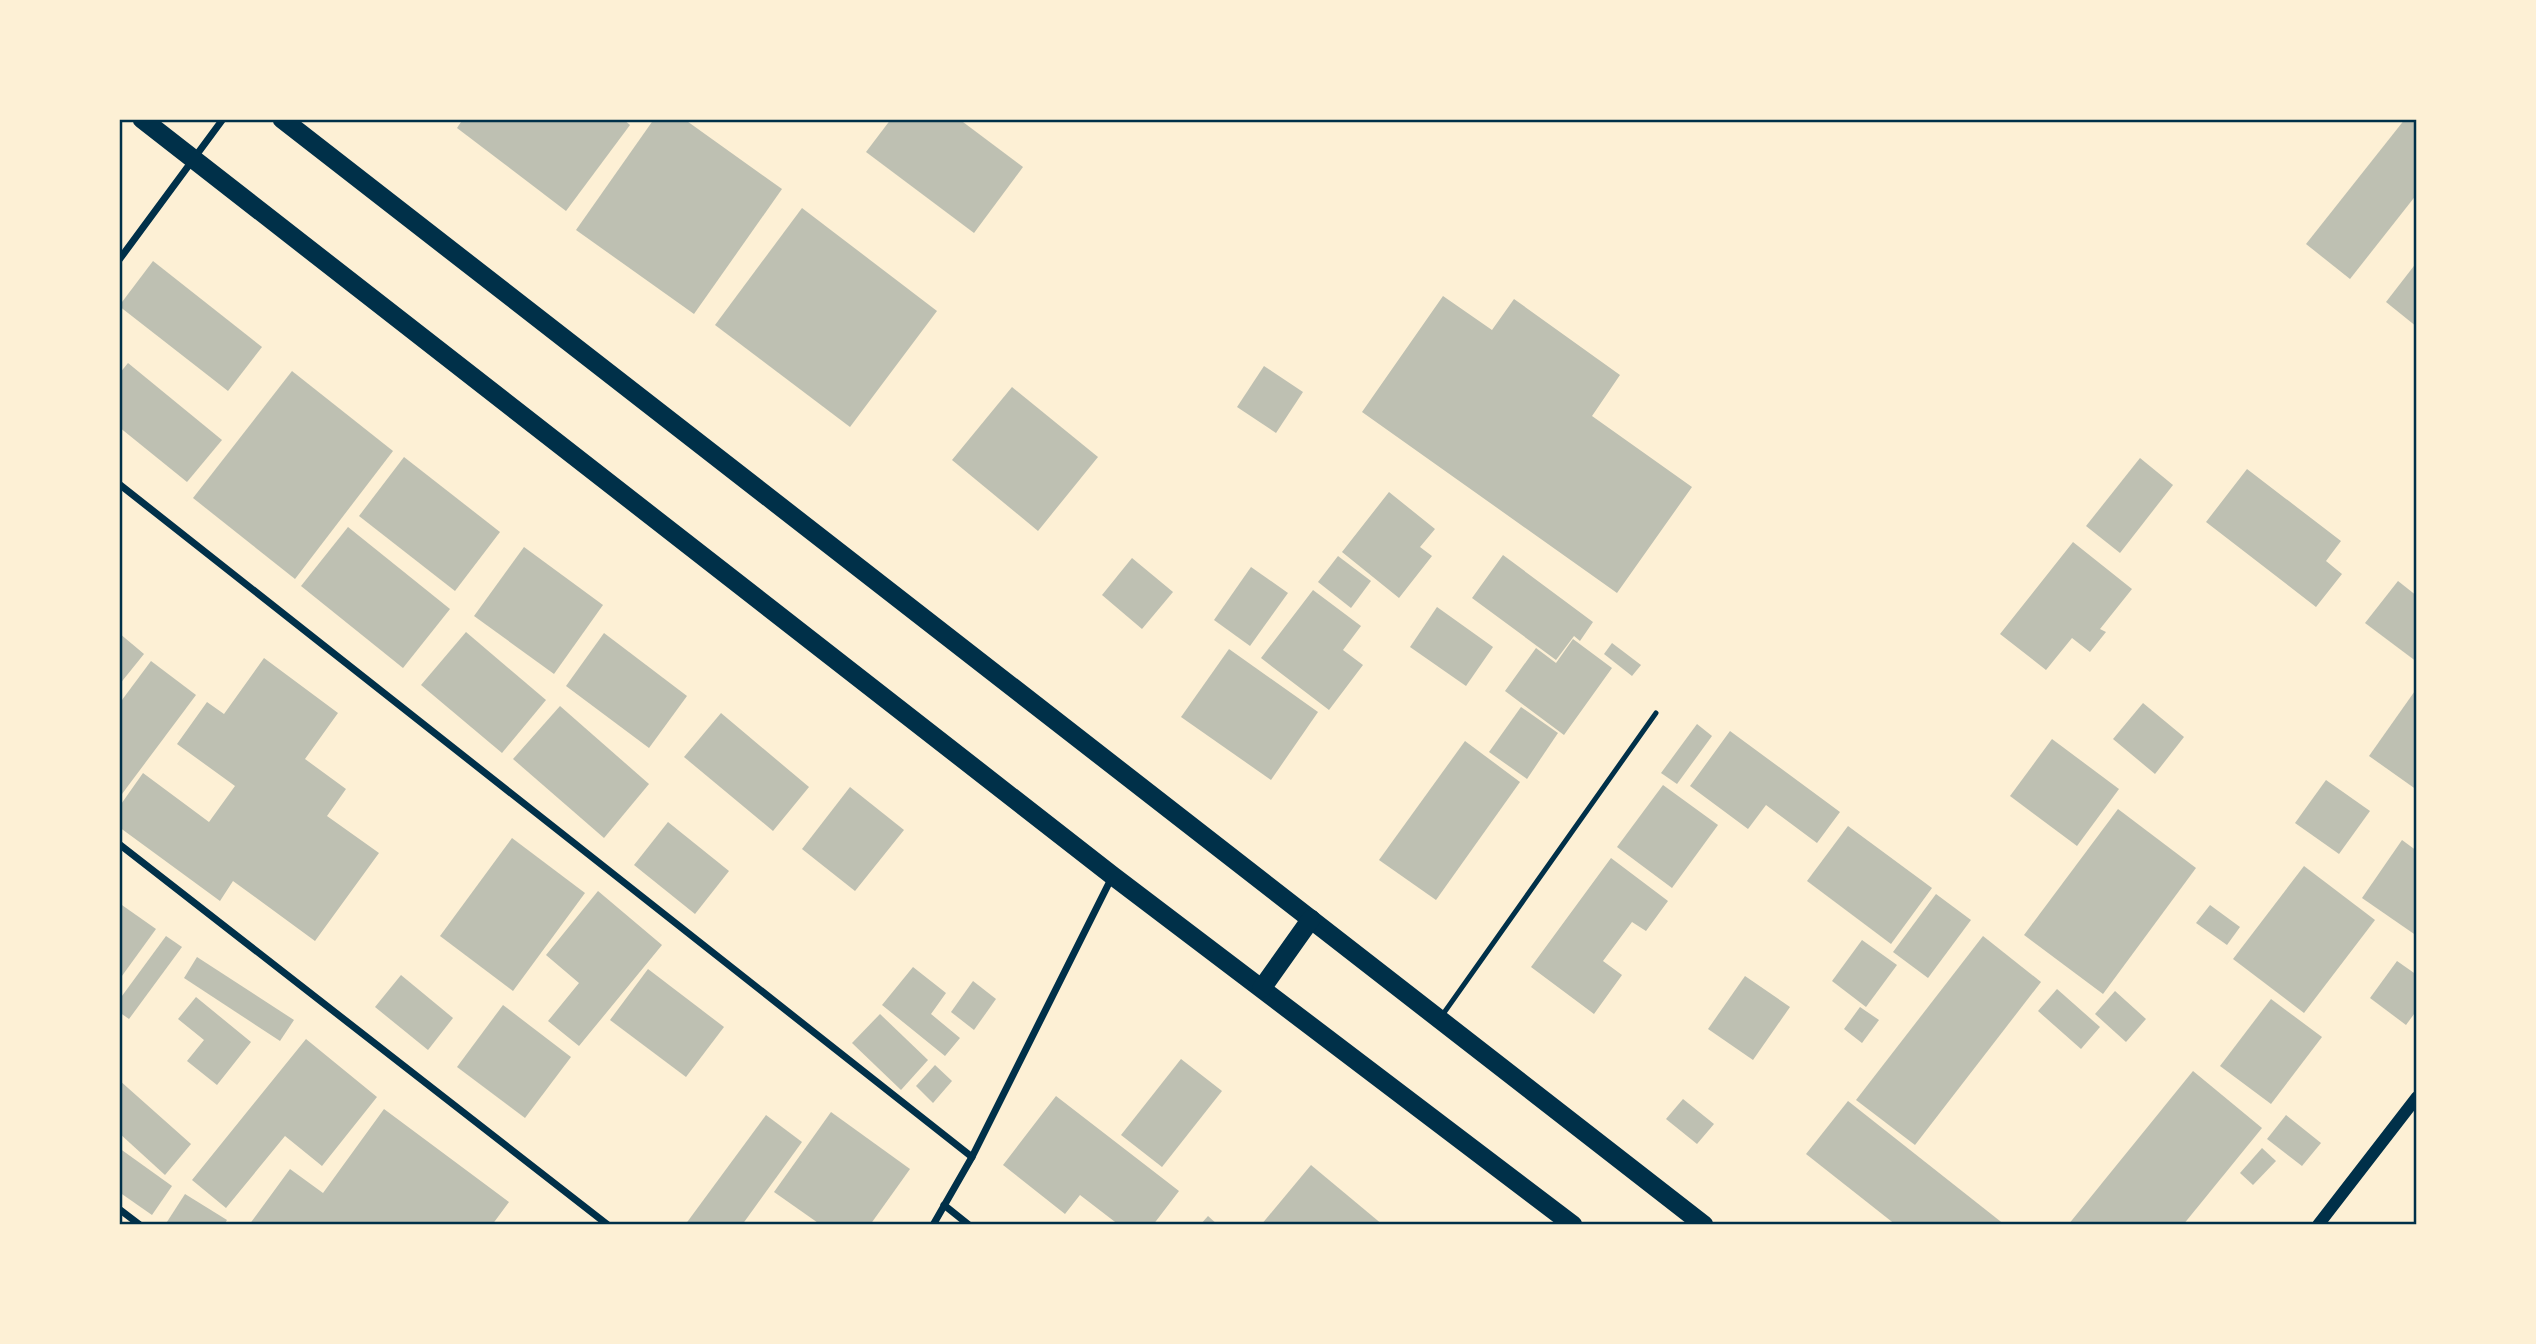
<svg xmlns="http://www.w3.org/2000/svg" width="2536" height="1344" viewBox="0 0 2536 1344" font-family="Karla,sans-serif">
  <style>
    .building { fill: #bec0b2 }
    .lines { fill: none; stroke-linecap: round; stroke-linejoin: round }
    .service { stroke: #003049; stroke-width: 5 }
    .minor { stroke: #003049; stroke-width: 7 }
    .tertiary { stroke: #003049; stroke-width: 12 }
    .trunk { stroke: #003049; stroke-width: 19 }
    .neatline { fill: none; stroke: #003049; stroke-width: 2.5 }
  </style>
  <rect width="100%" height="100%" fill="#fdf0d5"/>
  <g class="building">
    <path d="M463,119H623L630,125L566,211L457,128Z"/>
    <path d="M654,119H684L782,189L694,314L576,230Z"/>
    <path d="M891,119H959L1023,167L974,233L866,152Z"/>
    <path d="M2405,119H2417V194L2350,279L2306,244Z"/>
    <path d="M802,208L937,311L850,427L715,325Z"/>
    <path d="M153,261L262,347L228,391L119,306Z"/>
    <path d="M2417,262V327L2386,302Z"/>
    <path d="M1443,296L1492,330L1514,299L1620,375L1592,416L1692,487L1617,593L1362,412Z"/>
    <path d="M128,363L222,440L187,482L119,427V374Z"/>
    <path d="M1264,366L1303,392L1276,433L1237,407Z"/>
    <path d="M292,371L393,451L295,579L193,498Z"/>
    <path d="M1012,387L1098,457L1038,531L952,460Z"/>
    <path d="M404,457L500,532L455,591L359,516Z"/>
    <path d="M2140,458L2173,485L2120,553L2086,526Z"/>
    <path d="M2247,469L2341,541L2326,561L2342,574L2316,607L2206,522Z"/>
    <path d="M1389,492L1435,529L1420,547L1432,556L1399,598L1342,552Z"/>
    <path d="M348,527L450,609L403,668L301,586Z"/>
    <path d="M2073,542L2132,589L2100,629L2106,632L2090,652L2072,638L2046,670L2000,634Z"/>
    <path d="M524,547L603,605L554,674L474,616Z"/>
    <path d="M1503,555L1593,622L1580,641L1574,636L1556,660L1472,598Z"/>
    <path d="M1338,556L1371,581L1351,608L1318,582Z"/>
    <path d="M1132,558L1173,592L1142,629L1102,595Z"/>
    <path d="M1251,567L1288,593L1250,646L1214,620Z"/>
    <path d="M2398,581L2417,596V662L2365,623Z"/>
    <path d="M1313,590L1361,626L1343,650L1363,665L1329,710L1261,658Z"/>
    <path d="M1437,607L1493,647L1466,686L1410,647Z"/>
    <path d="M466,632L546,700L502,753L421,685Z"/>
    <path d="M119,633L144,654L119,685Z"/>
    <path d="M604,633L687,696L649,748L566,686Z"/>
    <path d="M1573,639L1612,668L1564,735L1505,691L1536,648L1556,663Z"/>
    <path d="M1612,643L1641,665L1632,676L1604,654Z"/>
    <path d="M1229,649L1318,712L1271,780L1181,717Z"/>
    <path d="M264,658L338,713L305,759L346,789L327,816L379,853L315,941L233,881L220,901L119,827V807L143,773L209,822L235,786L177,744L207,702L224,714Z"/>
    <path d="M151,661L196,695L119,798V704Z"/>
    <path d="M2417,688V790L2369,756Z"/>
    <path d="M2143,703L2184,737L2155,774L2113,739Z"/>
    <path d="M560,706L649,784L604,838L513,759Z"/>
    <path d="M1521,707L1558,733L1527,779L1489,752Z"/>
    <path d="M721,713L809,787L773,831L684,757Z"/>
    <path d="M1697,724L1712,736L1677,784L1661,773Z"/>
    <path d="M1730,731L1840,812L1817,843L1766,805L1748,829L1690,786Z"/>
    <path d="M2052,739L2119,789L2077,846L2010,796Z"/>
    <path d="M1465,741L1520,782L1436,900L1379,860Z"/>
    <path d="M2326,780L2370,811L2339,854L2295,823Z"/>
    <path d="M1663,785L1718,825L1672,888L1617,847Z"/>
    <path d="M850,787L904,830L855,891L802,849Z"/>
    <path d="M2118,809L2196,868L2103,994L2024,935Z"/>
    <path d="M668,822L729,871L695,914L634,865Z"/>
    <path d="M1848,826L1932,888L1891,944L1807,881Z"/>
    <path d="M512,838L585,893L513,991L440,936Z"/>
    <path d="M2402,840L2417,851V936L2362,898Z"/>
    <path d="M1611,858L1668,901L1646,931L1632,922L1603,961L1622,975L1594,1014L1531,967Z"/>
    <path d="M2304,866L2375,920L2304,1013L2233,959Z"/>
    <path d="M598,891L662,945L579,1046L548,1021L579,983L546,955Z"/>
    <path d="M1936,894L1971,920L1928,978L1893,952Z"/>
    <path d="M119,903L156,929L119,980Z"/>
    <path d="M2210,905L2240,927L2227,945L2196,923Z"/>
    <path d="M166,936L182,947L129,1019L119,1012V1000Z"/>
    <path d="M1983,936L2041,982L1915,1145L1856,1100Z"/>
    <path d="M1862,940L1897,965L1866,1007L1832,981Z"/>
    <path d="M197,957L294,1020L280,1041L184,978Z"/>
    <path d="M2397,961L2417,975V1010L2406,1025L2370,998Z"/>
    <path d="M913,967L946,993L931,1014L960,1038L945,1056L882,1005Z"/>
    <path d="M648,969L724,1027L686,1077L610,1020Z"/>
    <path d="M401,975L453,1018L428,1050L375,1007Z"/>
    <path d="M1745,976L1790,1007L1753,1060L1708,1029Z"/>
    <path d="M973,981L996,999L974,1030L951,1012Z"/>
    <path d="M2057,989L2100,1027L2081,1049L2038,1011Z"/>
    <path d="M2115,991L2146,1019L2126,1042L2095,1014Z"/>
    <path d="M196,997L251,1042L217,1085L187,1061L204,1040L178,1019Z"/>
    <path d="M2271,999L2322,1037L2271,1104L2220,1066Z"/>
    <path d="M503,1005L571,1057L525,1118L457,1067Z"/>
    <path d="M1860,1007L1879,1020L1862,1043L1844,1029Z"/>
    <path d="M880,1014L928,1060L901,1090L852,1043Z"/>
    <path d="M306,1039L377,1097L322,1166L285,1136L226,1208L192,1180Z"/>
    <path d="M1181,1059L1222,1091L1162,1167L1121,1135Z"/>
    <path d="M935,1065L952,1081L933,1103L916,1086Z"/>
    <path d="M2193,1071L2262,1128L2183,1225H2068Z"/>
    <path d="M119,1080L191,1144L165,1175L119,1133Z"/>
    <path d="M1056,1096L1179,1191L1153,1225H1119L1080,1195L1065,1214L1003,1165Z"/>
    <path d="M1683,1099L1714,1124L1697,1144L1666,1119Z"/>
    <path d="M1848,1101L2005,1225H1896L1806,1154Z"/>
    <path d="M384,1109L509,1202L492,1225H249L290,1169L323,1193Z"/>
    <path d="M831,1112L910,1169L870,1225H821L774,1192Z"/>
    <path d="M766,1115L802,1142L742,1225H685Z"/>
    <path d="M2286,1115L2321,1143L2302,1166L2267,1139Z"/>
    <path d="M119,1148L172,1186L152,1215L119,1192Z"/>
    <path d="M2262,1148L2276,1161L2253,1185L2240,1173Z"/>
    <path d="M1311,1165L1383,1225H1261Z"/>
    <path d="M185,1194L227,1220L224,1225H165Z"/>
    <path d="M1208,1216L1218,1225H1200Z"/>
  </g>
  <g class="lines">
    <path class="service" d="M1441,1017L1656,713"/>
    <g class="minor">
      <path d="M119,260L223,119"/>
      <path d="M119,484L972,1157"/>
      <path d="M119,844L608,1225"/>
      <path d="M944,1205L969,1225"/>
      <path d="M119,1209L140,1225"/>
      <path d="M933,1225L972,1157L1112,877"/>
    </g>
    <path class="tertiary" d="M2318,1225L2417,1097"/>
    <g class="trunk">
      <path d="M142,119L1113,876L1573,1225"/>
      <path d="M282,119L1704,1225"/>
      <path d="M1262,988L1311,919"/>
    </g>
  </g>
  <rect width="2536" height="1344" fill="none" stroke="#fdf0d5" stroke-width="242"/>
  <rect x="121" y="121" width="2294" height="1102" class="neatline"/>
</svg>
